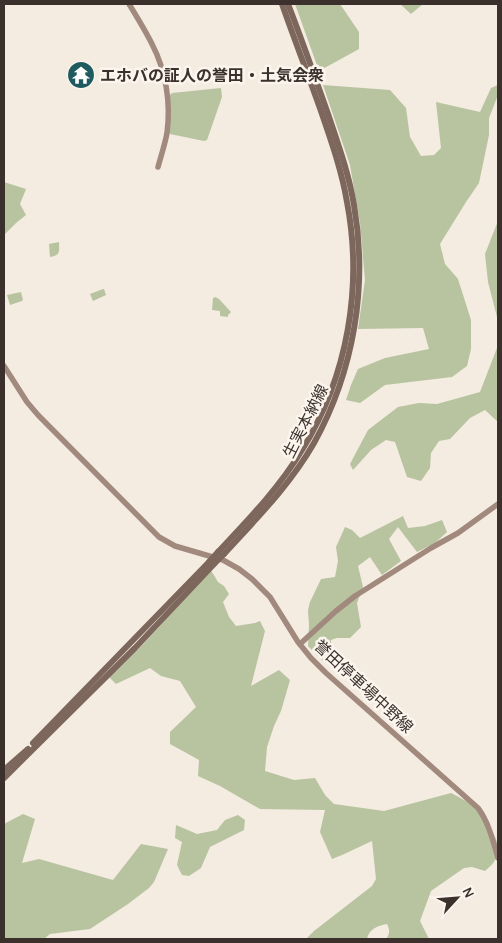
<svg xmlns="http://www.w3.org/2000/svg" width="502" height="943" viewBox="0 0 502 943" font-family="Karla,'Noto Sans JP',sans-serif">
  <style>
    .green { fill: #b8c4a0 }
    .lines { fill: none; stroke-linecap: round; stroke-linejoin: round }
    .secondary { stroke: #a18a7d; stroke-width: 5.5 }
    .primary { stroke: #7d675c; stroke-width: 6 }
    .primary-bridge { stroke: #7d675c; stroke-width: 6 }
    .labels { text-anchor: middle; stroke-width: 5; stroke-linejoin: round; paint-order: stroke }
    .poi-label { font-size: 16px; font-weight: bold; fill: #3b302b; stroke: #fbf5ee; text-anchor: start }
    .street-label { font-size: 16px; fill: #3b302b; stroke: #fbf5ee }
  </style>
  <rect width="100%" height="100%" fill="#f4ebe1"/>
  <g class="green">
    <path d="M295,4H340L359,32V49L319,71Z"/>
    <path d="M400,4H423L411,14Z"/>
    <path d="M323,85L390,90L406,108L410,137L421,156L434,155L441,148L436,102L480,112L491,88L498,85V95L489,118V135L479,183L466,202L440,244L445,264L458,279L471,320V349L467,366L452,377L385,385L360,403L346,400L351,385L358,369L385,358L429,349L423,328L358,329L365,280L360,223L350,165Z"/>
    <path d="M221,88L222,97L207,140L204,141L170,134L169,132L170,95L172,93Z"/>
    <path d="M4,182L26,189L20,204L26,215L16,223L4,235Z"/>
    <path d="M498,221V321L488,282L485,254Z"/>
    <path d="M59,242C59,252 61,255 50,257L49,244Z"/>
    <path d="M103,289H104L106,295L93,301L90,294Z"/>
    <path d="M21,292L23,300L22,301L10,305L7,295Z"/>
    <path d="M215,297L219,299L231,312L228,315V317L220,316V311L212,310L213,298Z"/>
    <path d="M498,323V422L485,410L470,418L450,439L439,441L431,453L430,468L421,481L407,477L395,442L386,440L371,450L353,470L350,464L368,430L398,407L419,403L437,404L480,392L497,348Z"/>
    <path d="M403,516L408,528L425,526L442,520L447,532L435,543L417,552L398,527L389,539L401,561L382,575L370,557L358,566L363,587L357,603L361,627L350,638H337L331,640L332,657L323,661L308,646L309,625L308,610L310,602L321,579L335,577L338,561L336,547L345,527L352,530L360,538Z"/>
    <path d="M209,567L218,582L224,586L229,594L223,602L229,617L236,626L255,623L260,621L265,631L251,686L279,670L290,680L281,711L274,726L267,747L265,771L294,780L315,778L325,795L334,804L384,811L451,793C458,797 466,800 472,805C481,814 501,839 498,852C497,860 491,866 485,871L472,867L464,868L431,891L420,921L429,939H386C390,934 390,930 387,924C377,926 369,929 367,939H306L314,931L372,886L376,879L372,841L342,855L332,859L320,832L325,810L260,809L220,786L198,776L199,760L170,744V732L196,707L180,681L161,676L150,668L116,684L109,677C146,644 179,606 209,567Z"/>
    <path d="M23,814L35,819L22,863L39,859L113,880L141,844L168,849L154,882L149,888L128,904L90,929L50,934L44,939H4V824Z"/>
    <path d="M238,815L245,820L244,830L210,847L201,868L189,876L182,875L177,865L182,842L175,838L176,825L197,834L217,830L225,820Z"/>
  </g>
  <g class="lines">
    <g class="secondary">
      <path d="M129,4C137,17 145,30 152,44C166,71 171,103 167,133C165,144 161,156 158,167"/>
      <path d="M4,366L27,402L38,415L159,537L175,546L223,560L239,569L252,579L270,597L298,642L311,658L326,673L478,808C489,823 493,841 498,858"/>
      <path d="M300,644L336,611L355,596L431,548L458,533L498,504"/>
    </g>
    <g class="primary">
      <path d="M218,552C249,519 279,488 302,450C348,376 363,286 347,202C342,172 332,143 322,114C309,77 295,41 282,4"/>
      <path d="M224,554C256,519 290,485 314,443C354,371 368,286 354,205C349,174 338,144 328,114C315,77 302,40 288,4"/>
      <path d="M33,743L209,562"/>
      <path d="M4,770L28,749"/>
      <path d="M4,778L135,648L214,564"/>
    </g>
    <g class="primary-bridge">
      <path d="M209,562L218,552"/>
      <path d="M214,564L224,554"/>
    </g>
  </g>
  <defs>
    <g id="temple-disc" transform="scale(1.4375)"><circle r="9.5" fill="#1f5a5e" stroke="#fbf5ee"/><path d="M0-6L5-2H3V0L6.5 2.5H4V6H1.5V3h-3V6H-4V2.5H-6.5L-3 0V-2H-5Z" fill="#fff"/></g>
  </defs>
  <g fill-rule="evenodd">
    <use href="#temple-disc" x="81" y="75"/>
  </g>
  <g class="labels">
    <g class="poi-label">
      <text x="100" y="81">エホバの証人の誉田・土気会衆</text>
    </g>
    <g class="street-label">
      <text transform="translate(305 421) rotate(-63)" y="6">生実本納線</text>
      <text transform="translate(364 686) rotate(43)" y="6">誉田停車場中野線</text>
    </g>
  </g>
  <rect width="502" height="943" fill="none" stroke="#3b302b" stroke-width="10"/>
  <g transform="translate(457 898) rotate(64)" stroke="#fbf5ee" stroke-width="4" paint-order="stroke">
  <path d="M0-4L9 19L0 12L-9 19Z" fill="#3b302b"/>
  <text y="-8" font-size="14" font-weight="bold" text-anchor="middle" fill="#3b302b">N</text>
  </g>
</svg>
